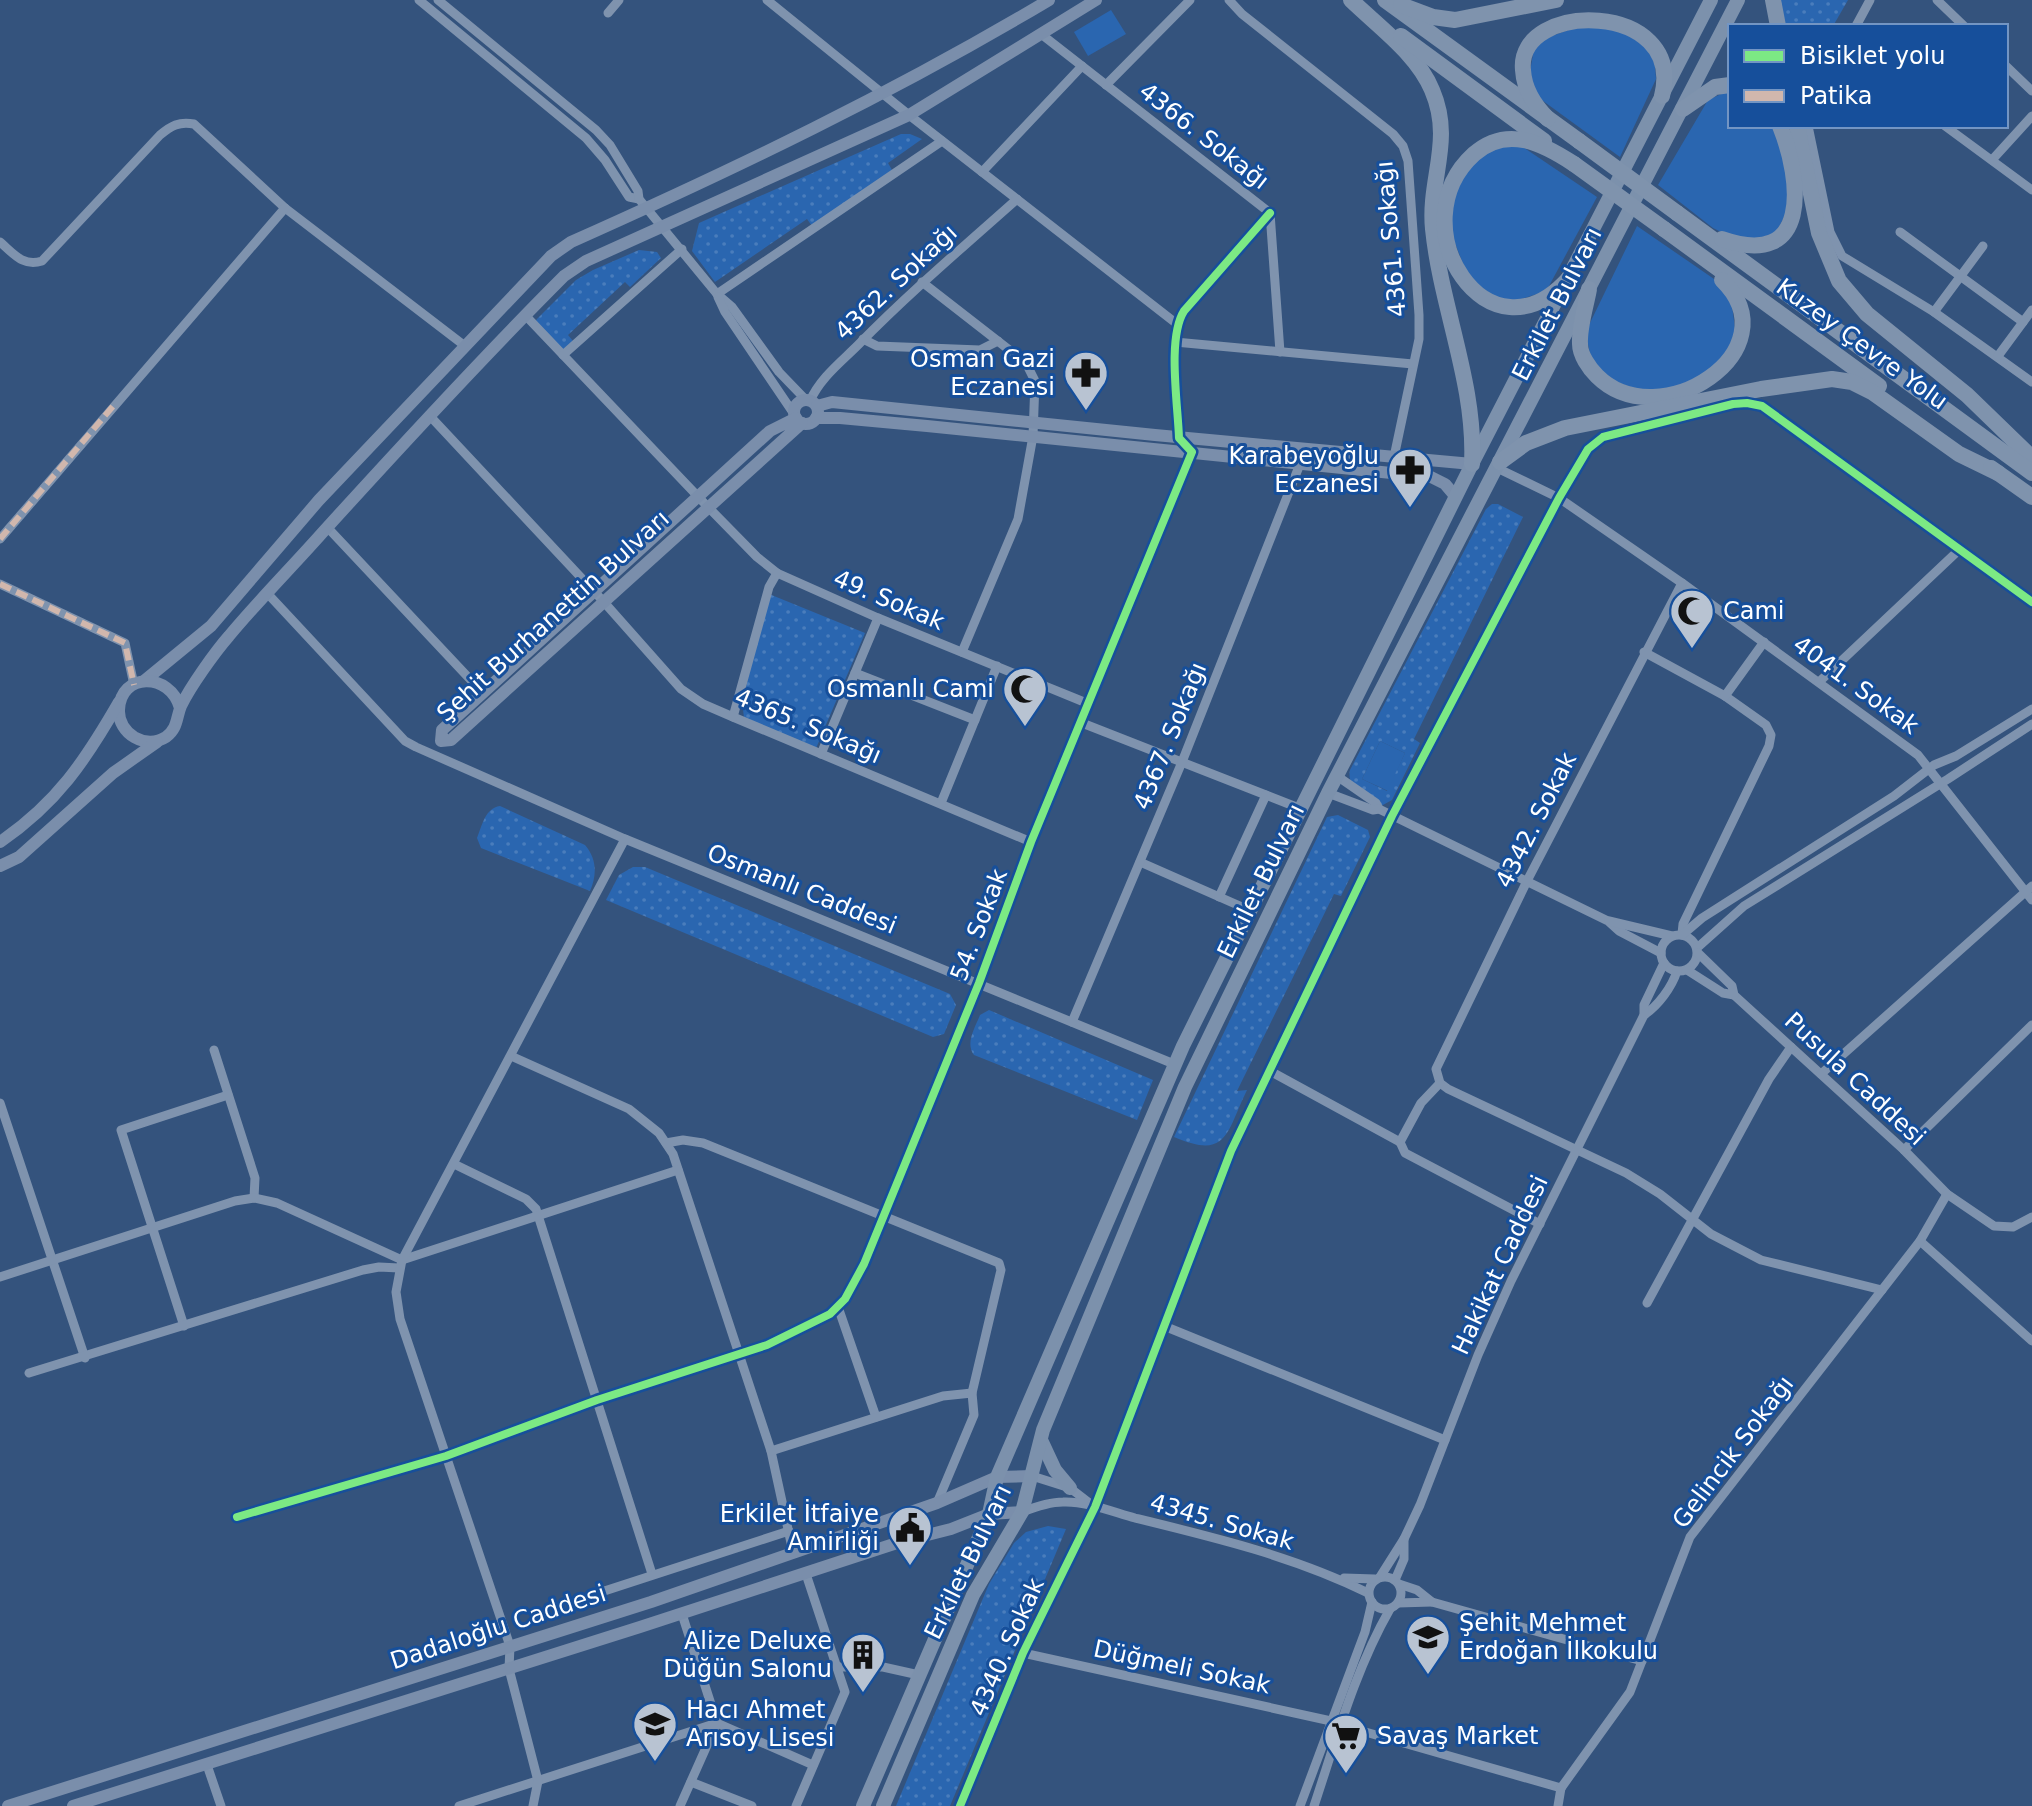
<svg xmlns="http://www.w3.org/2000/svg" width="2032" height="1806" viewBox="0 0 2032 1806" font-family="'DejaVu Sans',sans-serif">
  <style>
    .green { fill: #2a66b0 }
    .park { fill: url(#park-dots); fill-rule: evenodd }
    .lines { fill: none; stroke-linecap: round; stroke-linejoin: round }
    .street { stroke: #7f93ae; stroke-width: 9 }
    .secondary { stroke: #7a8eab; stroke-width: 12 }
    .primary { stroke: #7c91ac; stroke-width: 14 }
    .highway { stroke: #7f93ad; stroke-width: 16 }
    .highway-bridge { stroke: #7f93ad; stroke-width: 16 }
    .quiet { stroke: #d1b7ad; stroke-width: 6; stroke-dasharray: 12 6; stroke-linecap: butt }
    .cycleway-casing { stroke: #164f9b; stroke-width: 13 }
    .cycleway { stroke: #7ce984; stroke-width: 8 }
    .labels { text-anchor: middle; stroke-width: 6; stroke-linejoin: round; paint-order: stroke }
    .street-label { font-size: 24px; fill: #fff; stroke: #164f9b }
    .poi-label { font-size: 24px; fill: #fff; stroke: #164f9b; text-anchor: end }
  </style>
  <defs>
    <pattern id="park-dots" width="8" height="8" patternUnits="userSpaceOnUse" patternTransform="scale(2)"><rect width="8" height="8" fill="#2a66b0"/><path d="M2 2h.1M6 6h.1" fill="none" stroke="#4a7dbc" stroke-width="1.8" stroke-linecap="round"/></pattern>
  </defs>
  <rect width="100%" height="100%" fill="#34537d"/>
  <g class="green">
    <path d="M1111,10L1126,34L1088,56L1074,32Z"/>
    <path d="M1602,18L1654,52L1656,79L1620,157L1539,98L1529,78L1535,42Z"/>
    <path d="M1730,90V126H1775L1781,142L1791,203L1776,233L1743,243L1713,228L1658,185L1708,100Z"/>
    <path d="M1500,145L1523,147L1597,197L1549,286L1543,292L1506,304L1469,279L1449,228L1454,191L1474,162Z"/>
    <path d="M1637,226L1717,281L1731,298L1736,336C1728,347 1720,364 1710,371C1701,378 1682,389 1671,390C1628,394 1579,376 1589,325Z"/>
    <path d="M1380,741L1405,753L1388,791L1362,779Z"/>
  </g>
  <g class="park">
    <path d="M1777,0H1848L1833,26H1783Z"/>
    <path d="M901,134H910L922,139L888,163L892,170L812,226L807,219L715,282L692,251L699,223Z"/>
    <path d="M639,250L657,252L661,258L630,287L625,282L568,335L573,341L559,354L535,322L537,319L576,280L593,270Z"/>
    <path d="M1492,504H1498L1523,517L1414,739L1420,743L1392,800L1381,806C1367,797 1346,790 1350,770L1486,509ZM1380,741L1405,753L1387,791L1362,779Z"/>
    <path d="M769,594L865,633L814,753L745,725L742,702Z"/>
    <path d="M500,806L585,845C597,859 597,875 590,891L481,848L477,838C482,826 485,808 500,806Z"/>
    <path d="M1338,815L1368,830L1370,837L1341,896L1334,894L1237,1091L1247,1090C1226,1133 1228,1160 1174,1137L1327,817Z"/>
    <path d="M633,867H645L950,994L956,1005L944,1034L933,1037L606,900L619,875Z"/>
    <path d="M989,1010L1153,1080L1137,1120L974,1055C965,1043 975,1028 980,1015Z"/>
    <path d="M1048,1526L1066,1529L950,1806H896L989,1584L1014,1543L1026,1532Z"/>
  </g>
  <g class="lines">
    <g class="street">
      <path d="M419,0L586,138L605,160L629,197L639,199"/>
      <path d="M438,0L596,130L610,145L638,191L639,199L717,294L732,307L779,372L806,400"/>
      <path d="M767,0L909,115L1177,324"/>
      <path d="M1229,0L1242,14L1393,134L1403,146L1408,161L1419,315V339L1394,457"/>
      <path d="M1937,0L1964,26"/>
      <path d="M608,13L619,0"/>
      <path d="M1856,26L1870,0"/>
      <path d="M1041,34L1270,213L1280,352"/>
      <path d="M2006,66L2032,91"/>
      <path d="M1106,85L1190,0"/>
      <path d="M1808,126L1830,232L1842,256L1934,312L2032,382"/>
      <path d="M1945,126L2032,190"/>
      <path d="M1992,160L2032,116"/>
      <path d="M982,172L1082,66"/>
      <path d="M1900,232L2023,322"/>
      <path d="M0,242C14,254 23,267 42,261L160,135C171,126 179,121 194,124L285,208L465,346"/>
      <path d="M922,282L1026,363L1035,381L1033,436L1018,519L962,652"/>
      <path d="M717,294L942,141"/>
      <path d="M718,297L725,312L794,414"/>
      <path d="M1934,312L1983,246"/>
      <path d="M525,315L708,507L757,557L777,573L878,618L1089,704"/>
      <path d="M863,339L877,346L980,350L998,341"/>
      <path d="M1175,342L1413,364"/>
      <path d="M563,355L682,249"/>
      <path d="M1998,356L2032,310"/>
      <path d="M810,401C820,378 841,362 858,345C908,294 963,247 1017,199"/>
      <path d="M429,415L603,601L681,689L703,704L733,717L1031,842"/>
      <path d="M1179,438C1178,405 1167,338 1184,311L1270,213"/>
      <path d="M1497,468L1559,498L1682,583L1918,755L2032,900"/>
      <path d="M327,527L483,693"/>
      <path d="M0,539L285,208"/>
      <path d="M1682,583L1527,881L1436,1069L1440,1083L1448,1089L1626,1173L1660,1194L1711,1234L1761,1260L1882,1290"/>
      <path d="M0,584L125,643L134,685"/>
      <path d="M267,593L405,741L416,747L625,839L1174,1064"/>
      <path d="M1644,652L1725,696L1766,725L1771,735L1769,746L1683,924L1682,934"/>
      <path d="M855,673L975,720"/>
      <path d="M1819,682L1960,549"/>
      <path d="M1725,696L1764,642"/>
      <path d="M733,717L769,587L777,573"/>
      <path d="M1082,723L1299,808"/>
      <path d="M821,754L878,618"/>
      <path d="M1337,776L1376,803L1379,809"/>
      <path d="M1328,793L1373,810L1379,809L1608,921L1619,931L1661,953"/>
      <path d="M941,803L997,666"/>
      <path d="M1140,862L1249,910"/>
      <path d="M1219,897L1266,795"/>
      <path d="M1609,921L1672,936"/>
      <circle cx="1679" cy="953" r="18"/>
      <path d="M1682,935L1702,918L1894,796L1934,765L1956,756L2032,709"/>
      <path d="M1697,948L1744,906L1948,779L2032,724"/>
      <path d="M1698,953L1732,986L1734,995L1904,1150L1947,1194L1994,1226L2013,1227L2032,1217"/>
      <path d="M1687,970L1723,993L1734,995"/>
      <path d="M1644,1015C1658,1006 1672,987 1677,971"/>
      <path d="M1072,1022L1182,762L1300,464"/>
      <path d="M214,1050L255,1178L254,1198"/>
      <path d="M511,1056L629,1109L659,1133L673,1154L771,1451L793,1552"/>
      <path d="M1270,1071L1400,1142"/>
      <path d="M1821,1074L2032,886"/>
      <path d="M1440,1083L1421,1103L1400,1142L1405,1153L1540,1224"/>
      <path d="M0,1103L85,1358"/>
      <path d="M666,1143L683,1140L703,1143L999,1263L1001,1270L972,1393"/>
      <path d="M1904,1150L2032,1025"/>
      <path d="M454,1164L526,1199L536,1209L652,1574"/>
      <path d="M1920,1241L2032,1341"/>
      <path d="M0,1277L235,1201L254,1198L277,1203L402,1260L678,1170"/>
      <path d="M1647,1303L1769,1079L1791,1047"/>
      <path d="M838,1307L876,1417"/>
      <path d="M184,1326L121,1130L228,1095"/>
      <path d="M1164,1326L1445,1440"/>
      <path d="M29,1373L363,1270L379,1267L399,1268"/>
      <path d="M771,1451L943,1396L972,1393L974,1415L937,1503"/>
      <path d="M1032,1476L1070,1488L1092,1505"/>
      <path d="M1022,1512C1035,1507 1049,1502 1063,1502C1086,1501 1113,1512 1135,1518C1213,1537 1296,1557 1368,1593"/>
      <path d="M237,1517L446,1456L597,1400L767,1345L830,1314L845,1299L864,1264L979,983L1031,842L1192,452"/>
      <circle cx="1385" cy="1593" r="16"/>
      <path d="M1380,1577L1404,1539L1420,1505L1478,1355L1511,1281L1644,1015V1005L1664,963"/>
      <path d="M1344,1578L1375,1579"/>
      <path d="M1395,1580L1404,1559V1539"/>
      <path d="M589,1596L789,1531"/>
      <path d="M1432,1602L1642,1661"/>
      <path d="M1398,1603L1432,1602L1417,1590L1399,1584"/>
      <path d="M1023,1653L1331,1721"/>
      <path d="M837,1667H883L919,1675"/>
      <path d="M1341,1725L1561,1788"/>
      <path d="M207,1765L221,1806"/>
      <path d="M691,1782L752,1806"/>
      <path d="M1561,1788L1630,1692L1690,1537L1920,1241L1947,1194"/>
      <path d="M459,1806L717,1723L813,1765"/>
      <path d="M533,1806L538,1781L509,1669L510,1646L400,1319L396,1292L402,1260L625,839"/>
      <path d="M680,1806L717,1723L682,1614"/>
      <path d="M796,1806L845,1692L806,1574"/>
      <path d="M960,1806L1023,1653L1095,1507L1231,1151L1392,816L1559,498L1588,449L1603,437L1733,404L1747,403L1762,406L2032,602"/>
      <path d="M1300,1806L1365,1632L1372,1602"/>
      <path d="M1314,1806C1336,1740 1355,1670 1390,1609"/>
      <path d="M1558,1806L1561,1788"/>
    </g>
    <g class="secondary">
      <circle cx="806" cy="412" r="12"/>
      <path d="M817,406L832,402L1155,435L1472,464"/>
      <path d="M796,418L770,431L442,730L441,741L451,740L802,423"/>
      <path d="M816,418H840L927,426L1431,477L1445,484L1456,497"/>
      <path d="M144,681L211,626L319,500L551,256L571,242C735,169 895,92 1049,0"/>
      <path d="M180,708C170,672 120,672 119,710C118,734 146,750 166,737C178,728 176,718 181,706C190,687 215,652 229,636C259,600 292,567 323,532C402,445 481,359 564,276L586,261L909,115L1096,0"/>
      <path d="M0,842C57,803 85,761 119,702"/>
      <path d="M0,866L19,857L113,773L157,742"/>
      <path d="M8,1806L651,1602L937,1503L997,1477L1032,1476"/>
      <path d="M73,1806L640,1627L900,1542L951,1529L989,1514L1022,1512"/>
    </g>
    <g class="primary">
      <path d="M1041,1440L1055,1470L1070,1488"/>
      <path d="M863,1806L989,1514L997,1477L1183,1046L1472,464L1711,0"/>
      <path d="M883,1806L973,1595L1022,1512L1043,1430L1185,1087L1328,793L1738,0"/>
    </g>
    <g class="highway">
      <path d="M1351,0C1379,27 1417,54 1432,90C1454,141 1428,179 1433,229C1441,308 1476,384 1472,464"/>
      <path d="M1385,0L1579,141"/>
      <path d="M1773,0L1778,26"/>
      <path d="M1401,5L1433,17L1455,20L1556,0"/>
      <path d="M1401,36L1544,141"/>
      <path d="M1683,109L1715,87L1730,85"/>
      <path d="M1548,119C1534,105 1524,89 1523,70C1516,0 1686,0 1662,96"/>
      <path d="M1797,126L1819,233L1839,281L1867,314L1967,395L2032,458"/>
      <path d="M1677,213L2032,473"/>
      <path d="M1664,229L1879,386"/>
      <path d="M1722,239C1811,270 1802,181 1780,126"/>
      <path d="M1570,277C1489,370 1396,225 1474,154C1507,125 1542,143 1574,164"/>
      <path d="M1589,289C1586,306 1579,327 1580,344C1580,355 1589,368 1597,376C1659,438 1794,350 1722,280"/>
      <path d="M1500,462L1526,443L1565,428L1761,389L1832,379L1852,382L1872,392L1959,454L1998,473"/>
      <path d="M1991,468L2032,497"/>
    </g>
    <g class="highway-bridge">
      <path d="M1579,141L1677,213"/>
      <path d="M1574,164L1664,229"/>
    </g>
    <g class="quiet">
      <path d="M0,539L114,405"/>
      <path d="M0,584L125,643L134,685"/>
    </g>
    <g class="cycleway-casing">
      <g id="cycleway">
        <path d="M237,1517L446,1456L597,1400L767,1345L830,1314L845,1299L864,1264L979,983L1031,842L1192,452L1179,438C1178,405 1167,338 1184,311L1270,213"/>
        <path d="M960,1806L1023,1653L1095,1507L1231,1151L1392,816L1559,498L1588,449L1603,437L1733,404L1747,403L1762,406L2032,602"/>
      </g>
    </g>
    <use href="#cycleway" class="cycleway"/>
  </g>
  <defs>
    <g id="pharmacy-pin" transform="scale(2.3)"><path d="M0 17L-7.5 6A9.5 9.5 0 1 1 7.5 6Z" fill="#b8c3d2" stroke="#164f9b"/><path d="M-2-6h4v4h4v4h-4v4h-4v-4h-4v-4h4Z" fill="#111"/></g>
    <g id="mosque-pin" transform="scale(2.3)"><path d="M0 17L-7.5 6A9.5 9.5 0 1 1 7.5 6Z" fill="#b8c3d2" stroke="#164f9b"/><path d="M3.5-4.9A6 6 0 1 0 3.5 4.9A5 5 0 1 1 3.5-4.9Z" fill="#111"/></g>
    <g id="civic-pin" transform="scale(2.3)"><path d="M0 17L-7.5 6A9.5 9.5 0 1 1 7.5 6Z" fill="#b8c3d2" stroke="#164f9b"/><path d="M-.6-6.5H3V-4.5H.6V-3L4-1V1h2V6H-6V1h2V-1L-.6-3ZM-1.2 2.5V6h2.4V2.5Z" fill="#111"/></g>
    <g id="school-pin" transform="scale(2.3)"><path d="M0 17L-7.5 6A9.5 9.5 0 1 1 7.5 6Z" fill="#b8c3d2" stroke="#164f9b"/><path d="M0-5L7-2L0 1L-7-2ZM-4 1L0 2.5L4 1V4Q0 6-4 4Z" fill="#111"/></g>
    <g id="building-pin" transform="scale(2.3)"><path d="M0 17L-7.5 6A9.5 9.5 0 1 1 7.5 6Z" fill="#b8c3d2" stroke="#164f9b"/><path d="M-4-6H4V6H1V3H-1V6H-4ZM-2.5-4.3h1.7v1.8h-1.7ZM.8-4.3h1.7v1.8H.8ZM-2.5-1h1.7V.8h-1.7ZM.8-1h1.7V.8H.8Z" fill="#111"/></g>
    <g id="supermarket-pin" transform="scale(2.3)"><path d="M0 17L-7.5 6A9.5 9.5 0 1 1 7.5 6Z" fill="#b8c3d2" stroke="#164f9b"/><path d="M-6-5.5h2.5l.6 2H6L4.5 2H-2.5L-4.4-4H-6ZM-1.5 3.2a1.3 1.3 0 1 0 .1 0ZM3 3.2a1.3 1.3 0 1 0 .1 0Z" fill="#111"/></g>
  </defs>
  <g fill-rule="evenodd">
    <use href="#pharmacy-pin" x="1086" y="373"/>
    <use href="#pharmacy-pin" x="1410" y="470"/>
    <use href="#mosque-pin" x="1692" y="611"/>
    <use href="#mosque-pin" x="1025" y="689"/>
    <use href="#civic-pin" x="910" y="1528"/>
    <use href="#school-pin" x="1428" y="1637"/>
    <use href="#building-pin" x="863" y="1655"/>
    <use href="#school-pin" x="655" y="1724"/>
    <use href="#supermarket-pin" x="1346" y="1736"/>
  </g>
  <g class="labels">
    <g class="street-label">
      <text transform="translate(1204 136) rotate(38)" y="8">4366. Sokağı</text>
      <text transform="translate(1391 239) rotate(-95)" y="8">4361. Sokağı</text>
      <text transform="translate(896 282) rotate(-43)" y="8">4362. Sokağı</text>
      <text transform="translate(1557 304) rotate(-63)" y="8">Erkilet Bulvarı</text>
      <text transform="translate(1862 344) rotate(36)" y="8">Kuzey Çevre Yolu</text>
      <text transform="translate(889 600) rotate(23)" y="8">49. Sokak</text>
      <text transform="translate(553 616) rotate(-42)" y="8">Şehit Burhanettin Bulvarı</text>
      <text transform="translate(1856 685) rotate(36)" y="8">4041. Sokak</text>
      <text transform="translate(808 726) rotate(23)" y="8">4365. Sokağı</text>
      <text transform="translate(1170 736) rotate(-68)" y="8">4367. Sokağı</text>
      <text transform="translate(1536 820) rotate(-63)" y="8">4342. Sokak</text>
      <text transform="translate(1261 881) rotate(-64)" y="8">Erkilet Bulvarı</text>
      <text transform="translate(802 889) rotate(22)" y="8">Osmanlı Caddesi</text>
      <text transform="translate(979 925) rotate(-69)" y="8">54. Sokak</text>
      <text transform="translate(1855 1079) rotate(43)" y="8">Pusula Caddesi</text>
      <text transform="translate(1500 1265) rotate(-65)" y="8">Hakikat Caddesi</text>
      <text transform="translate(1733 1452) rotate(-53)" y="8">Gelincik Sokağı</text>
      <text transform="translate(1222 1522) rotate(16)" y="8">4345. Sokak</text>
      <text transform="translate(968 1562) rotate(-64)" y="8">Erkilet Bulvarı</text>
      <text transform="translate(498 1627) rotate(-18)" y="8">Dadaloğlu Caddesi</text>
      <text transform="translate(1007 1647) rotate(-66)" y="8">4340. Sokak</text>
      <text transform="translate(1182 1667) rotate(12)" y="8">Düğmeli Sokak</text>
    </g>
    <g class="poi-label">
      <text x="1055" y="367">Osman Gazi<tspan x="1055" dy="28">Eczanesi</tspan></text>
      <text x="1379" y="464">Karabeyoğlu<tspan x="1379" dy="28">Eczanesi</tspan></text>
      <text x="1723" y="619" text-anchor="start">Cami</text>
      <text x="994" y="697">Osmanlı Cami</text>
      <text x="879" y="1522">Erkilet İtfaiye<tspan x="879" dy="28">Amirliği</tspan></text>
      <text x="1459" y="1631" text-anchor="start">Şehit Mehmet<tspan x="1459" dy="28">Erdoğan İlkokulu</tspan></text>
      <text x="832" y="1649">Alize Deluxe<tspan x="832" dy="28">Düğün Salonu</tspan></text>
      <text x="686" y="1718" text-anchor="start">Hacı Ahmet<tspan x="686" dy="28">Arısoy Lisesi</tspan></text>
      <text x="1377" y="1744" text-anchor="start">Savaş Market</text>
    </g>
  </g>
  <rect x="1728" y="24" width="280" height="104" fill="#164f9b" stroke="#7395c3" stroke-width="2"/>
  <rect x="1744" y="50" width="40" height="12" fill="#7ce984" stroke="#7395c3" stroke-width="2"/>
  <text x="1800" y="64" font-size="24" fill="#ffffff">Bisiklet yolu</text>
  <rect x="1744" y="90" width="40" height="12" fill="#d1b7ad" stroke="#7395c3" stroke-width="2"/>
  <text x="1800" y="104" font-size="24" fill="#ffffff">Patika</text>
</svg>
